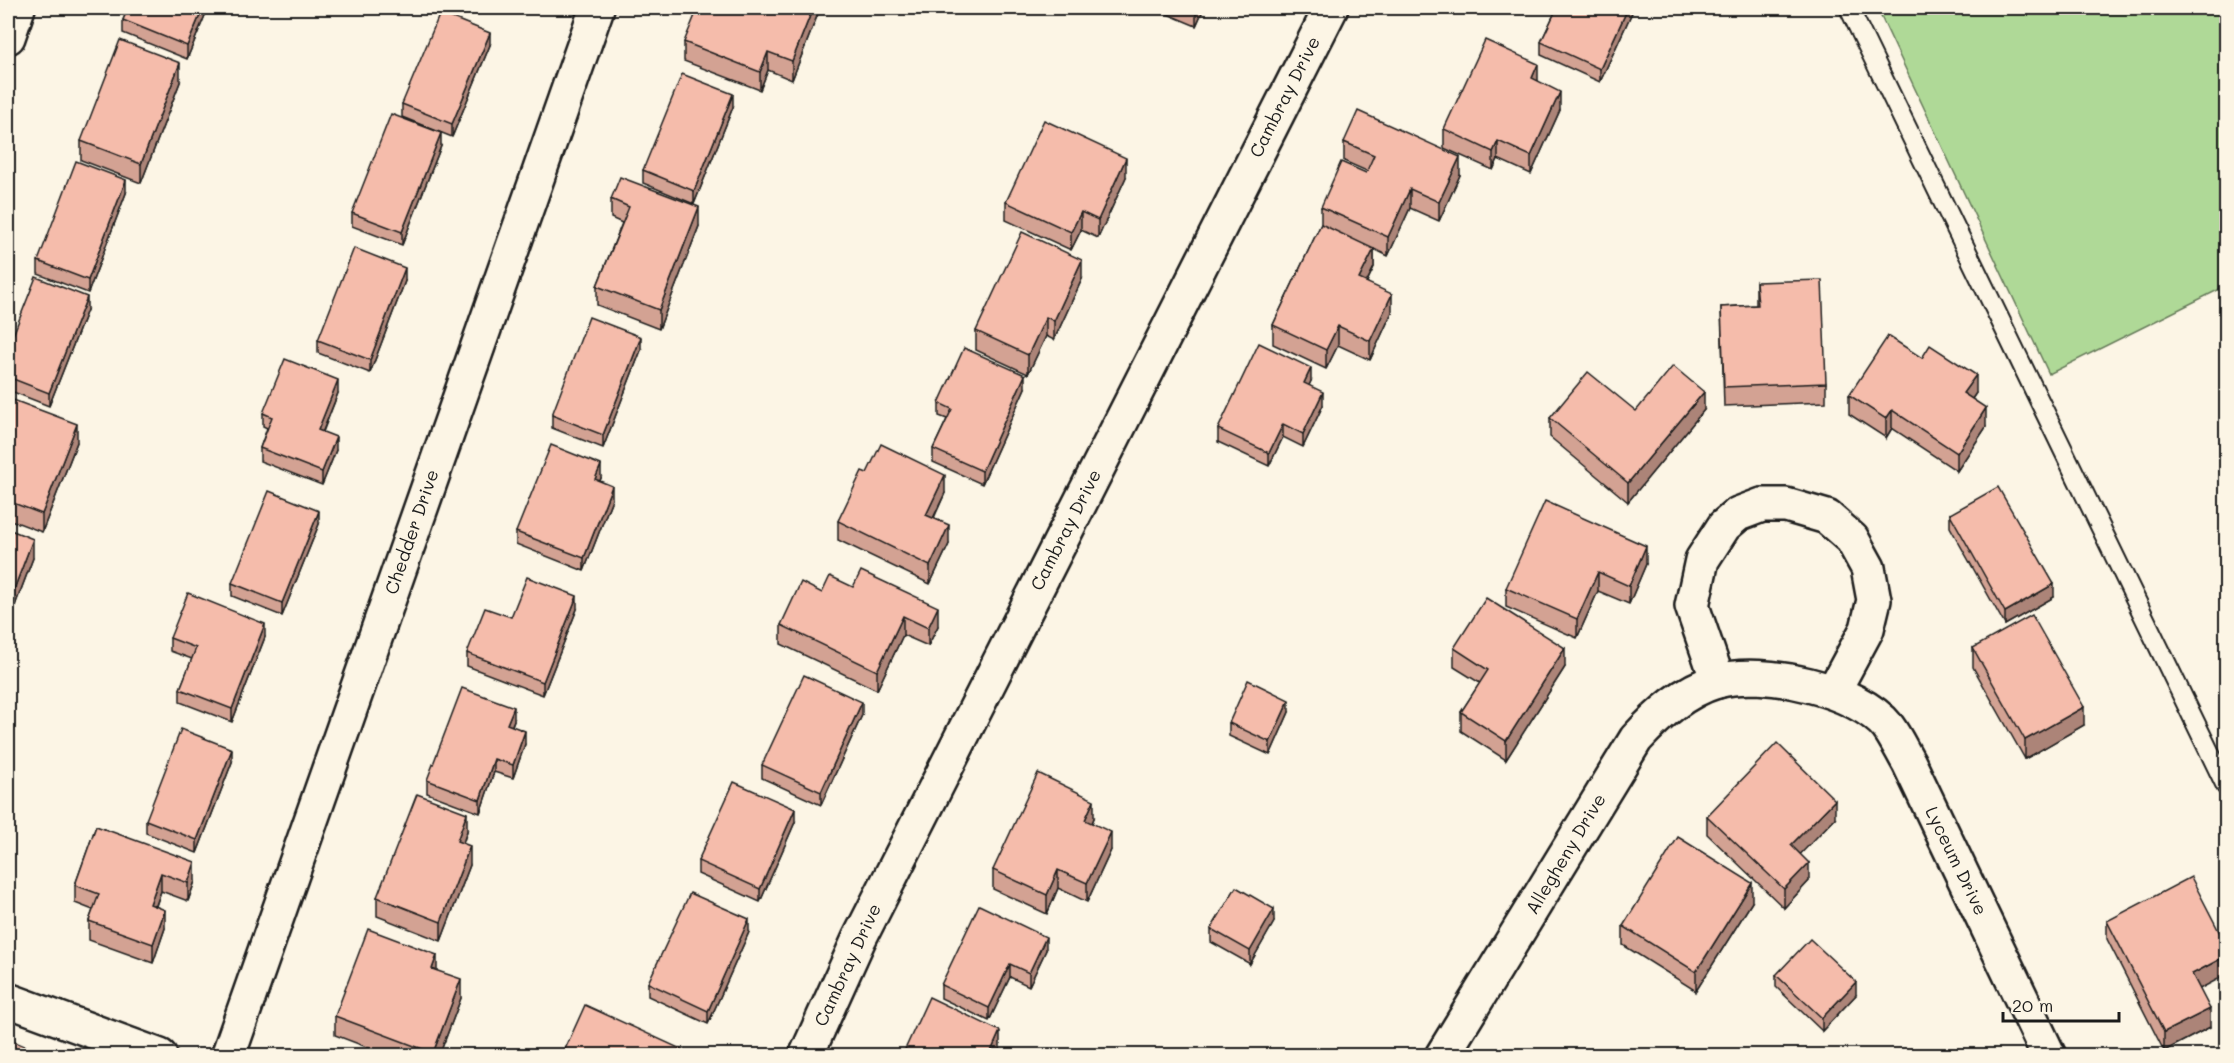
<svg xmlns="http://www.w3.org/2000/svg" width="2234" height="1063" viewBox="0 0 2234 1063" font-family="Mali,sans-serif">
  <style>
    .green { fill: #afd997; stroke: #667a5a; stroke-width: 1.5 }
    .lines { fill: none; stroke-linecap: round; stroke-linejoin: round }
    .lane-casing { stroke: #1c1c1c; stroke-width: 22 }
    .street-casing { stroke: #1c1c1c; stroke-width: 38 }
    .lane { stroke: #fcf5e5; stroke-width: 18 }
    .street { stroke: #fcf5e5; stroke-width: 33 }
    .wall { fill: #d3a293; stroke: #1c1c1c; stroke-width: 1.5 }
    .shaded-wall { fill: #ac8478; stroke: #1c1c1c; stroke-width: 1.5 }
    .building { fill: #f5bcab; stroke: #1c1c1c; stroke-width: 1.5 }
    .labels { text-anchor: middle; stroke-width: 5; stroke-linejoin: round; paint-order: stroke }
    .street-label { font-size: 18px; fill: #1c1c1c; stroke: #fcf5e5 }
  </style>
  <rect width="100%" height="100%" fill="#fcf5e5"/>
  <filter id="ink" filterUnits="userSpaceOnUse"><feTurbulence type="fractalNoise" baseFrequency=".0167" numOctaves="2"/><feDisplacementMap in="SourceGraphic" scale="12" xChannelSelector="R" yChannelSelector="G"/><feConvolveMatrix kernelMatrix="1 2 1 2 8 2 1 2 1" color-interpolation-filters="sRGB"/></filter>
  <g filter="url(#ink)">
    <path class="green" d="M1877,8H2226V286L2049,374Z"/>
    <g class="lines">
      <g class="lane-casing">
        <path id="lane" d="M1849,8L2226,786"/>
      </g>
      <g class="street-casing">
        <g id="street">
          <path d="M8,37L18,8"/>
          <path d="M1718,681L1692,606L1702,560L1724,526L1738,514L1762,505H1786L1827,517L1852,539L1868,568L1874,600L1867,629L1833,692"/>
          <path d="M8,1000L160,1056"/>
          <path d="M228,1056L597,8"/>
          <path d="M806,1056L859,939L1331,8"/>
          <path d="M1442,1056L1636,739C1659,714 1684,691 1717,681C1763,668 1858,689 1888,727C1896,738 1902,751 1909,763L2049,1056"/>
        </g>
      </g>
      <use href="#lane" class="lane"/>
      <use href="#street" class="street"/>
    </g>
    <g class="wall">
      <path d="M128,8H208L187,59L123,33V20Z"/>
      <path d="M482,8H495L494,12Z"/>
      <path d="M819,8V11L792,80L768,70L760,90L684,61V42L725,9Z"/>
      <path d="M1153,8H1204L1196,26Z"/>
      <path d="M1557,8H1634L1600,82L1541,55V42Z"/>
      <path d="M490,45L452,137L402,117V104Z"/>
      <path d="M1538,81L1560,110L1531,174L1498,159L1493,170L1444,148V129Z"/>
      <path d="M180,82L141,183L81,160V141Z"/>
      <path d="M733,107L694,204L643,183V170Z"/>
      <path d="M1344,142L1460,175L1439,221L1410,208L1388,256L1374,249V267L1367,282L1392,312L1370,360L1338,345L1326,369L1273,344V325L1321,224V207L1366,173L1367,171L1344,161Z"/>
      <path d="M441,146L402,245L352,226V213Z"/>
      <path d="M1126,177L1098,238L1081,230L1071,250L1006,220V202Z"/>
      <path d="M126,193L88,293L38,274V261Z"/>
      <path d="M611,199L699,226L659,329L597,305V286L622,223L611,218Z"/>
      <path d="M1082,279L1054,340L1046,336L1028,374L976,350V331Z"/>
      <path d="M405,281L370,373L318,353V340Z"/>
      <path d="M1756,282L1826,383V402L1724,406L1721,307L1756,305Z"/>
      <path d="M87,310L49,406L8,390V348Z"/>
      <path d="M641,350L603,448L552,428V415Z"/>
      <path d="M1922,358L1976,393L1972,399L1986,427L1957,471L1892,428L1886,438L1849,414V395Z"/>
      <path d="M1311,381L1309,385L1323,405L1303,447L1283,437L1269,466L1218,442V429Z"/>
      <path d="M1025,388L982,484L933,462V449L947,419L939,416V403Z"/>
      <path d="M338,393L323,432L336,450L322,485L260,461V448L267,428L263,426V413Z"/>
      <path d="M8,398L77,442L42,532L8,519Z"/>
      <path d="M1704,410L1628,502L1550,437V418L1636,411Z"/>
      <path d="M867,473L945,493L934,518L949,544L930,584L838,540V521Z"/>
      <path d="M601,478L600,481L612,499L584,571L516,544V532Z"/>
      <path d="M1950,514L2054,597L2005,625L1950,527Z"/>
      <path d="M319,524L282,616L232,596V583Z"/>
      <path d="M8,529L33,558L11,616L8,614Z"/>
      <path d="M1646,564L1629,604L1598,591L1577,638L1506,607V588Z"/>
      <path d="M822,593L938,626L928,646L903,635L877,690L781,644V625Z"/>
      <path d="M577,609L543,695L467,666V653Z"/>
      <path d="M265,637L232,722L180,702V689L192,659L170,651V638Z"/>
      <path d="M1454,648L1565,667L1506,760L1461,731V712L1480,683L1454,667Z"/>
      <path d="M1973,648L2084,725L2025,759L1973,667Z"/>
      <path d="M1289,712L1270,755L1229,736V723Z"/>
      <path d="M862,715L821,805L762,778V765Z"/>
      <path d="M514,720L512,726L525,744L513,778L494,772L480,813L427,793V780Z"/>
      <path d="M232,762L197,853L146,833V820Z"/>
      <path d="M1707,816L1835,818L1800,854L1809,881L1784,908L1707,834Z"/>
      <path d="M1094,818L1092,823L1111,850L1087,902L1058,888L1047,914L993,889V870Z"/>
      <path d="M795,822L760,902L698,874V861Z"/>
      <path d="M96,826L195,881L188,901L161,891L156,906L165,928L153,963L89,940V921L93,910L75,903V885Z"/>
      <path d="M467,831L463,844L470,865L441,941L377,916V897Z"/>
      <path d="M1752,902L1696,991L1623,945V926Z"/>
      <path d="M2107,921L2199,989L2210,1027L2164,1051L2107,939Z"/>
      <path d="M1274,922L1250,964L1211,942V929Z"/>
      <path d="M749,932L708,1024L648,996V983Z"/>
      <path d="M1046,950L1029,986L1010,977L989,1021L941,998V985Z"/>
      <path d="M437,971L461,998L439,1056H390L335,1035V1016Z"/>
      <path d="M1776,975L1856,995L1822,1031L1776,987Z"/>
    </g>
    <g class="shaded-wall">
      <path d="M203,8H208L187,59V46Z"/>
      <path d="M813,8H819V11L792,80V61Z"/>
      <path d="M1196,8H1204L1196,26Z"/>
      <path d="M1628,8H1634L1600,82V69Z"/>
      <path d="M490,33V45L452,137V124Z"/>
      <path d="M768,52V70L760,90V72Z"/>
      <path d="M180,63V82L141,183V164Z"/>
      <path d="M1538,64V83L1532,78Z"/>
      <path d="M1560,92V110L1531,174V156Z"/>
      <path d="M733,94V107L694,204V191Z"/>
      <path d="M441,133V146L402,245V232Z"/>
      <path d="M1498,141V159L1493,170V152Z"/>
      <path d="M1460,157V175L1439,221V202Z"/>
      <path d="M1126,158V177L1098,238V220Z"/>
      <path d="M126,180V193L88,293V280Z"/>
      <path d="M1410,189V208L1388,256V237Z"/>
      <path d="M699,207V226L659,329V310Z"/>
      <path d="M1081,212V230L1071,250V232Z"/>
      <path d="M1374,249V267L1359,297V279Z"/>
      <path d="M1082,260V279L1054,340V321Z"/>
      <path d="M405,268V281L370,373V360Z"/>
      <path d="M1392,294V312L1370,360V341Z"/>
      <path d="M87,297V310L49,406V393Z"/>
      <path d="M1046,317V336L1028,374V355Z"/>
      <path d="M1338,326V345L1326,369V350Z"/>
      <path d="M641,337V350L603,448V435Z"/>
      <path d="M1311,368V381L1304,396V383Z"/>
      <path d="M1025,375V388L982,484V471Z"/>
      <path d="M1976,375V393L1963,412V393Z"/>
      <path d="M338,380V393L318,443V430Z"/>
      <path d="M1323,392V405L1303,447V434Z"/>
      <path d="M1704,392V410L1628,502V483Z"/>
      <path d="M1986,408V427L1957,471V453Z"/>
      <path d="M1892,410V428L1886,438V419Z"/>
      <path d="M77,424V442L42,532V514Z"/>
      <path d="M1283,424V437L1269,466V453Z"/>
      <path d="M336,437V450L322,485V472Z"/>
      <path d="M601,465V478L595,492V479Z"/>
      <path d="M945,475V493L926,533V515Z"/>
      <path d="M612,486V499L584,571V558Z"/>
      <path d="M319,511V524L282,616V603Z"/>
      <path d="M949,525V544L930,584V566Z"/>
      <path d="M33,539V558L11,616V597Z"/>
      <path d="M1646,546V564L1629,604V586Z"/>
      <path d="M1598,572V591L1577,638V619Z"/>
      <path d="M2054,584V597L2005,625V612Z"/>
      <path d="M577,596V609L543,695V682Z"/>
      <path d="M938,607V626L928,646V628Z"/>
      <path d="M903,616V635L877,690V671Z"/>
      <path d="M265,624V637L232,722V709Z"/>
      <path d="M1565,648V667L1506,760V741Z"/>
      <path d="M1289,700V712L1270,755V742Z"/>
      <path d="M862,702V715L821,805V792Z"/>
      <path d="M514,707V720L507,737V724Z"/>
      <path d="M2084,707V725L2025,759V740Z"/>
      <path d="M525,731V744L513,778V765Z"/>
      <path d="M232,749V762L197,853V840Z"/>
      <path d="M494,759V772L480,813V800Z"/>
      <path d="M1094,800V818L1085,839V820Z"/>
      <path d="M1835,800V818L1791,864V845Z"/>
      <path d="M795,809V822L760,902V889Z"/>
      <path d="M467,813V831L457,860V841Z"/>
      <path d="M1111,832V850L1087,902V883Z"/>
      <path d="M470,846V865L441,941V922Z"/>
      <path d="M195,862V881L188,901V883Z"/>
      <path d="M1809,863V881L1784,908V889Z"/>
      <path d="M1058,870V888L1047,914V895Z"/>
      <path d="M161,873V891L150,922V904Z"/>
      <path d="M1752,883V902L1696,991V972Z"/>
      <path d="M1274,909V922L1250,964V951Z"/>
      <path d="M165,910V928L153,963V944Z"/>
      <path d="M749,919V932L708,1024V1011Z"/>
      <path d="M1046,937V950L1029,986V973Z"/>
      <path d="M437,955V973L432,969Z"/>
      <path d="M2226,956V975L2192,993V974Z"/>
      <path d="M1010,964V977L989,1021V1008Z"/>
      <path d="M461,979V998L439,1056H433V1053Z"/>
      <path d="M1856,982V995L1822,1031V1018Z"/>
      <path d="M2210,1009V1027L2164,1051V1032Z"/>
      <path d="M1000,1031V1050L998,1056H989Z"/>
    </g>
    <g class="building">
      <path d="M128,8H203L187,46L123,20Z"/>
      <path d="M698,8H722L725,9L726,8H813L792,61L768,52L760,72L684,42Z"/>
      <path d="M1557,8H1628L1600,69L1541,42Z"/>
      <path d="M440,13L490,33L452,124L402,104Z"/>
      <path d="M120,40L180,63L141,164L81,141Z"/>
      <path d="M1485,40L1538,64L1532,78L1560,92L1531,156L1498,141L1493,152L1444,129Z"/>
      <path d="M682,74L733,94L694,191L643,170Z"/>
      <path d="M1358,111L1460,157L1439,202L1410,189L1388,237L1321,207L1341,162L1366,173L1374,155L1344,142Z"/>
      <path d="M391,114L441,133L402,232L352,213Z"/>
      <path d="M1044,120L1126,158L1098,220L1081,212L1071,232L1006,202Z"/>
      <path d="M76,161L126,180L88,280L38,261Z"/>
      <path d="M620,177L699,207L659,310L597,286L629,207L611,199Z"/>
      <path d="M1321,224L1374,249L1359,279L1392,294L1370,341L1338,326L1326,350L1273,325Z"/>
      <path d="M1022,232L1082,260L1054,321L1046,317L1028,355L976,331Z"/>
      <path d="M354,248L405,268L370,360L318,340Z"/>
      <path d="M36,277L87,297L49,393L8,377V348Z"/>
      <path d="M1822,280L1826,383L1724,387L1721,307L1758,305L1756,282Z"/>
      <path d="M589,317L641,337L603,435L552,415Z"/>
      <path d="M1888,336L1922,358L1930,345L1976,375L1963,393L1986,408L1957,453L1892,410L1886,419L1849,395Z"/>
      <path d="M1259,343L1311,368L1304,383L1323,392L1303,434L1283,424L1269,453L1218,429Z"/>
      <path d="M964,348L1025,375L982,471L933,449L952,409L939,403Z"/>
      <path d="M285,359L338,380L318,430L336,437L322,472L260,448L272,417L263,413Z"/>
      <path d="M1673,366L1704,392L1628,483L1550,418L1588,372L1636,411Z"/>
      <path d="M8,398L77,424L42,514L8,501Z"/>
      <path d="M881,444L945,475L926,515L949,525L930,566L838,521L862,471L867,473Z"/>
      <path d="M551,445L601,465L595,479L612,486L584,558L516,532Z"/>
      <path d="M1998,487L2054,584L2005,612L1950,514Z"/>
      <path d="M269,491L319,511L282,603L232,583Z"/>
      <path d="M1545,501L1646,546L1629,586L1598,572L1577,619L1506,588Z"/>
      <path d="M8,529L33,539L11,597L8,596Z"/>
      <path d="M861,571L938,607L928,628L903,616L877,671L781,625L801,582L822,593L830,576L853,587Z"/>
      <path d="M527,577L577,596L543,682L467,653L485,608L511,617Z"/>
      <path d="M188,593L265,624L232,709L180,689L196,648L170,638Z"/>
      <path d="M1486,598L1565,648L1506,741L1461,712L1488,670L1454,648Z"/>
      <path d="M2032,615L2084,707L2025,740L1973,648Z"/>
      <path d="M804,675L862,702L821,792L762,765Z"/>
      <path d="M1248,680L1289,700L1270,742L1229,723Z"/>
      <path d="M462,688L514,707L507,724L525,731L513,765L494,759L480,800L427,780Z"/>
      <path d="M181,729L232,749L197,840L146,820Z"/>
      <path d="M1777,743L1835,800L1791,845L1809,863L1784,889L1707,816Z"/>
      <path d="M1038,773L1094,800L1085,820L1111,832L1087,883L1058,870L1047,895L993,870Z"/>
      <path d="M734,782L795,809L760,889L698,861Z"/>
      <path d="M417,794L467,813L457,841L470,846L441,922L377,897Z"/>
      <path d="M96,826L195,862L188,883L161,873L150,904L165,910L153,944L89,921L99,894L75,885Z"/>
      <path d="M1678,837L1752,883L1696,972L1623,926Z"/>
      <path d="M2191,877L2226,945V956L2192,974L2210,1009L2164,1032L2107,921Z"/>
      <path d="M1236,887L1274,909L1250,951L1211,929Z"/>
      <path d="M690,893L749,919L708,1011L648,983Z"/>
      <path d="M979,905L1046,937L1029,973L1010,964L989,1008L941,985Z"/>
      <path d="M368,929L437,955L432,969L461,979L433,1053L335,1016Z"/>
      <path d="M1810,939L1856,982L1822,1018L1776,975Z"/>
      <path d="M929,997L1000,1031L989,1056H902Z"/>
      <path d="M585,1005L692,1054L691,1056H562Z"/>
      <path d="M8,1039L48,1056H8Z"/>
    </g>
  </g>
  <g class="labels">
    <g class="street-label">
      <text transform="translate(1285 97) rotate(-63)" y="6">Cambray Drive</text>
      <text transform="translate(1066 530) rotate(-63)" y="6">Cambray Drive</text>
      <text transform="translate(412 532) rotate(-71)" y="6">Chedder Drive</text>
      <text transform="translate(1566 854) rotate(-59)" y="6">Allegheny Drive</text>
      <text transform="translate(1956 861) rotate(64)" y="6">Lyceum Drive</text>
      <text transform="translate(848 965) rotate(-65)" y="6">Cambray Drive</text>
    </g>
  </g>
  <rect width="2234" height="1063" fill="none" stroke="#fcf5e5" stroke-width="30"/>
  <rect x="15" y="15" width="2204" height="1033" fill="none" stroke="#1c1c1c" stroke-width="2" filter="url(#ink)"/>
  <path d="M2003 1012v9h116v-9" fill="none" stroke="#1c1c1c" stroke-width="3"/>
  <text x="2012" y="1012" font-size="18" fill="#1c1c1c" stroke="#fcf5e5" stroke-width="4.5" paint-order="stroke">20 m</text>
</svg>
